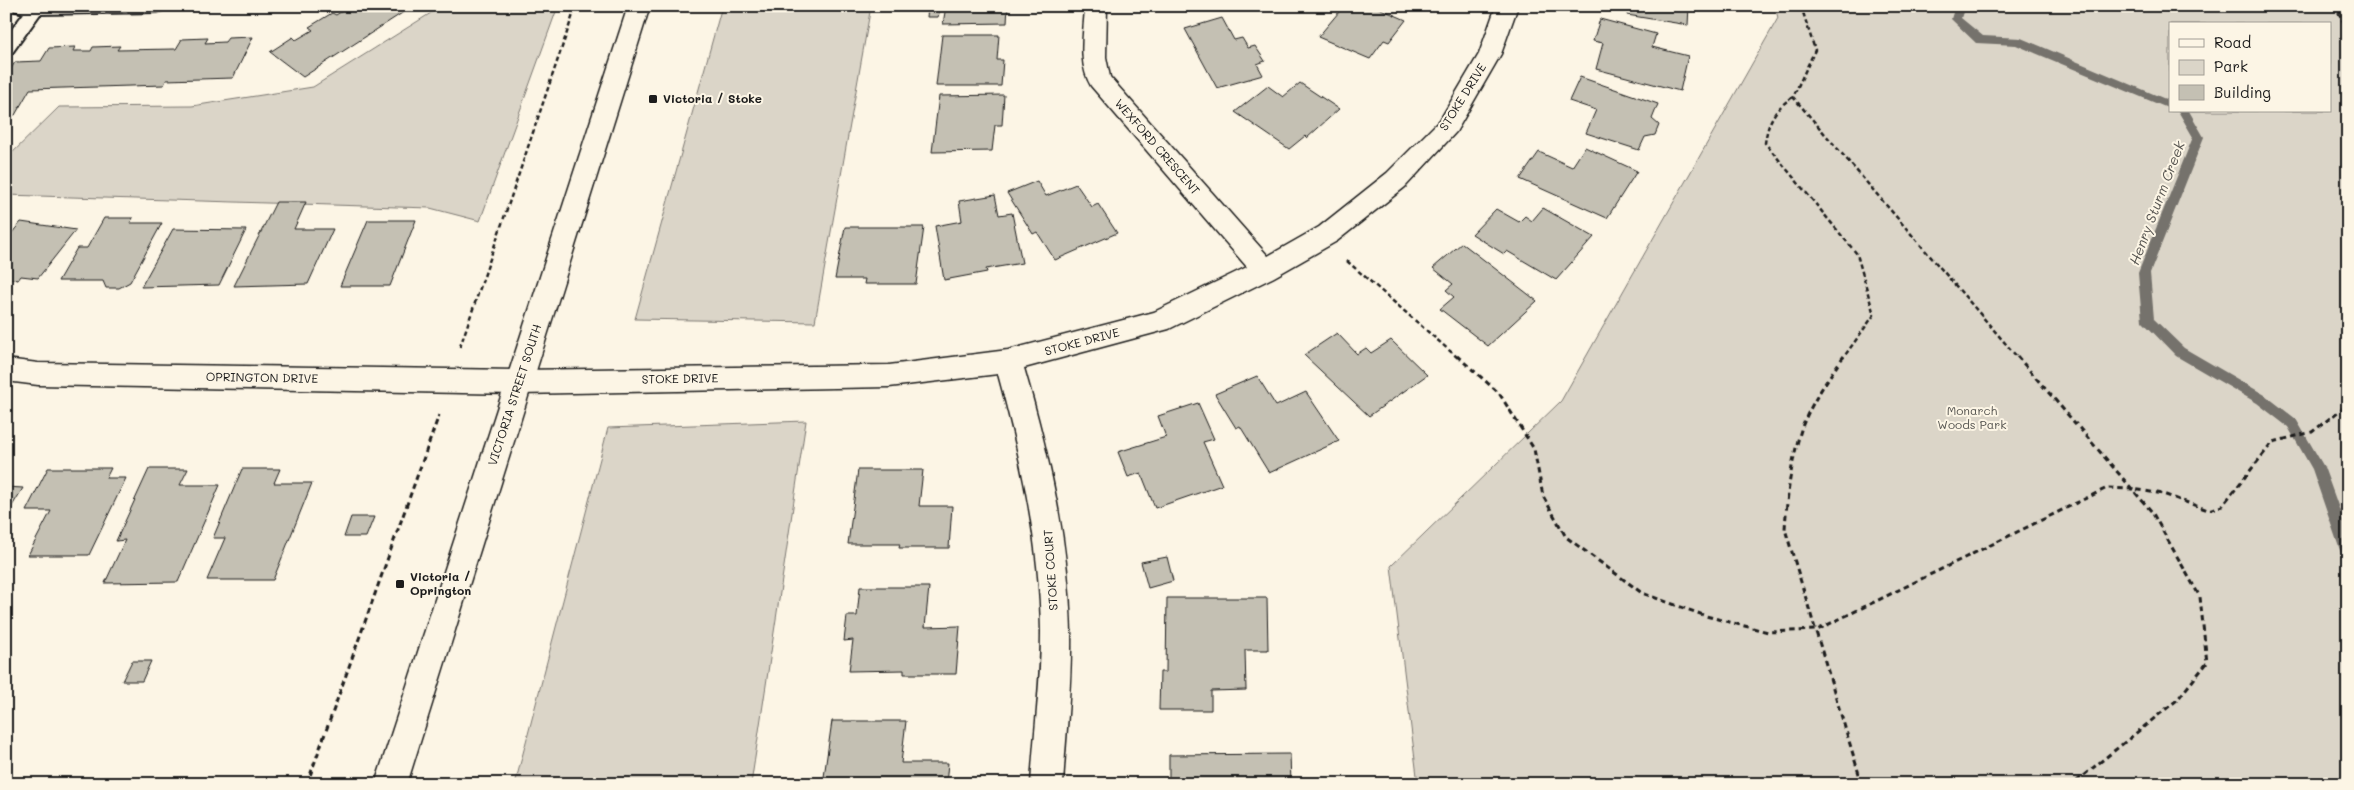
<svg xmlns="http://www.w3.org/2000/svg" width="2354" height="790" viewBox="0 0 2354 790" font-family="Mali,sans-serif">
  <style>
    .green { fill: #dbd5c8; stroke: #7c7872; fill-rule: evenodd }
    .lines { fill: none; stroke-linecap: round; stroke-linejoin: round }
    .stream { fill: #75726c; fill-rule: evenodd }
    .building { fill: #c4c0b3; stroke: #1c1c1c }
    .lane-casing { stroke: #1c1c1c; stroke-width: 4 }
    .street-casing { stroke: #1c1c1c; stroke-width: 3 }
    .secondary-casing { stroke: #1c1c1c; stroke-width: 3 }
    .path-far1 { stroke: #1c1c1c; stroke-width: 2.5; stroke-dasharray: 4.5 3; stroke-linecap: butt }
    .path { stroke: #1c1c1c; stroke-width: 3; stroke-dasharray: 5.5 4; stroke-linecap: butt }
    .lane { fill: #fcf5e5; fill-rule: evenodd }
    .street { fill: #fcf5e5; fill-rule: evenodd }
    .secondary { fill: #fcf5e5; fill-rule: evenodd }
    .poi-dot { fill: #1c1c1c; stroke: #fcf5e5; stroke-width: 2 }
    .labels { text-anchor: middle; stroke-width: 4; stroke-linejoin: round; paint-order: stroke }
    .street-label { font-size: 12px; fill: #1c1c1c; stroke: #fcf5e5 }
    .poi-label { font-size: 12px; font-weight: bold; fill: #1c1c1c; stroke: #fcf5e5; text-anchor: start }
    .park-label { font-size: 12px; fill: #555450; stroke: #fcf5e5 }
    .water-label { font-size: 14px; font-style: italic; fill: #575551; stroke: #fcf5e5 }
  </style>
  <rect width="100%" height="100%" fill="#fcf5e5"/>
  <filter id="ink" filterUnits="userSpaceOnUse"><feTurbulence type="fractalNoise" baseFrequency=".02" numOctaves="2"/><feDisplacementMap in="SourceGraphic" scale="10" xChannelSelector="R" yChannelSelector="G"/><feConvolveMatrix kernelMatrix="1 2 1 2 8 2 1 2 1" color-interpolation-filters="sRGB"/></filter>
  <g filter="url(#ink)">
    <g class="green">
      <path d="M442,6H558L480,221L430,208L6,195V159L59,107L192,106L313,87Z"/>
      <path d="M722,6H871L815,322L635,319Z"/>
      <path d="M1775,6H2348V784H1418L1391,566L1561,401L1778,18ZM2170,24H2330V111H2170Z"/>
      <path d="M806,421L751,784H515L608,428Z"/>
    </g>
    <g class="lines">
      <g class="stream">
        <path d="M1955,6H1965L1961,18L1983,36L2021,38L2170,101V109L2016,45L1976,43L1951,19Z"/>
        <path d="M2178,111H2189L2204,137L2150,273L2154,319L2184,348L2265,395L2296,419L2324,467L2348,533V559L2343,557L2341,553L2312,469L2288,427L2257,403L2176,356L2142,321L2138,273L2193,137Z"/>
      </g>
    </g>
    <g class="building">
      <path d="M350,6H413L303,77L270,52L293,37L296,40L313,30L309,27L332,13L336,15Z"/>
      <path d="M946,6H1008L1007,23L943,24Z"/>
      <path d="M1187,6H1225V9L1187,8Z"/>
      <path d="M1344,6H1374L1406,20L1389,42L1384,40L1370,59L1318,37Z"/>
      <path d="M1628,6H1689L1688,25L1627,15Z"/>
      <path d="M928,8L940,9L938,17H927Z"/>
      <path d="M1222,18L1234,40L1242,38L1248,48L1255,46L1265,61L1257,64L1263,75L1217,88L1185,29Z"/>
      <path d="M1600,19L1656,34L1652,47L1688,56L1680,91L1596,69L1603,43L1593,41Z"/>
      <path d="M942,35H999L997,60H1003L1001,86H936Z"/>
      <path d="M253,37L233,78L166,80L164,85L30,89L15,115L6,116V77L15,62L41,61L49,48L75,47L73,51H91L93,47L120,46L117,50L176,49L182,39L208,38L205,43L225,42L228,38Z"/>
      <path d="M1580,77L1658,104L1652,119L1659,125L1655,135L1645,137L1639,150L1586,133L1596,110L1569,101Z"/>
      <path d="M1300,83L1339,109L1307,138L1305,136L1289,149L1235,112L1268,86L1283,97Z"/>
      <path d="M1004,95L1002,125H995L992,151L932,152L939,96Z"/>
      <path d="M1585,147L1637,171L1607,218L1520,179L1539,152L1572,167Z"/>
      <path d="M1037,181L1046,196L1076,184L1092,207L1098,204L1117,233L1055,260L1037,232L1033,234L1007,193Z"/>
      <path d="M995,195L999,215L1012,213L1022,263L986,269L987,272L944,280L935,226L962,221L959,201Z"/>
      <path d="M276,202H306L294,229H333L308,284L234,286Z"/>
      <path d="M1543,208L1594,237L1556,280L1507,251L1504,254L1472,234L1496,209L1519,222L1525,216L1532,221Z"/>
      <path d="M104,218H133L130,223H162L130,282L119,288H106L103,281H58L77,248H87Z"/>
      <path d="M368,220H416L390,286H340Z"/>
      <path d="M21,222L76,230L38,278L21,276L18,280L6,278V240Z"/>
      <path d="M845,227H924L916,284H864L865,279H835Z"/>
      <path d="M173,229L246,230L219,285L141,287Z"/>
      <path d="M1462,243L1537,301L1488,346L1440,309L1454,297L1446,290L1453,284L1433,268Z"/>
      <path d="M1337,333L1357,354L1366,348L1371,353L1391,340L1427,375L1369,416L1304,355Z"/>
      <path d="M1257,376L1276,406L1306,392L1339,441L1269,473L1240,426L1236,428L1215,394Z"/>
      <path d="M1198,403L1214,439L1203,442L1222,485L1155,508L1141,473L1128,477L1118,452L1166,437L1158,416Z"/>
      <path d="M48,468H111L106,478H126L89,555H28L51,511H26Z"/>
      <path d="M149,469H188L180,485H220L178,582L105,583L125,540L116,541Z"/>
      <path d="M242,469H280L274,483H312L273,580H207L225,538H213Z"/>
      <path d="M858,470H923L919,506H952L949,548H899L900,544H848Z"/>
      <path d="M6,487L23,488L6,516Z"/>
      <path d="M351,517H374L366,537H344Z"/>
      <path d="M1167,557L1173,581L1148,588L1141,562Z"/>
      <path d="M860,587H929L925,627L960,626L956,674H904V670L849,671L853,640L844,641L847,616H857Z"/>
      <path d="M1167,598H1267L1268,650H1245L1246,690L1211,691V710H1159L1160,672H1166Z"/>
      <path d="M132,661H151L142,681H122Z"/>
      <path d="M832,721H906L901,763H948L946,784H823Z"/>
      <path d="M1290,754L1291,784H1169V755Z"/>
    </g>
    <g class="lines">
      <g class="lane-casing">
        <path id="lane" d="M11,6H165L163,10L157,12L40,14L12,53L6,55V37L24,13L13,10Z"/>
      </g>
      <g class="street-casing">
        <path id="street" d="M1085,6H1107L1106,57L1110,77L1268,256L1319,227L1387,173L1440,120L1479,54L1496,6H1518L1501,54L1456,132L1405,187L1337,241L1274,277L1169,329L1024,368C1049,454 1069,542 1071,632C1072,683 1066,733 1063,784H1031C1034,733 1041,683 1041,632C1040,544 1021,458 998,374L889,387L519,394L38,385L6,381V359L38,363L519,370L889,365L1008,350L1154,312L1247,267L1091,86C1077,63 1084,32 1085,6Z"/>
      </g>
      <g class="secondary-casing">
        <path id="secondary" d="M628,6H650L407,784H375Z"/>
      </g>
      <g class="path-far1">
        <path d="M1801,6L1815,50L1793,97L2018,358"/>
        <path d="M2335,6L2348,31"/>
        <path d="M1793,97C1774,109 1768,122 1765,143L1857,254L1874,315L1843,358"/>
        <path d="M1347,261L1458,358"/>
        <path d="M460,347L576,6"/>
      </g>
      <g class="path">
        <path d="M1457,356L1499,393L1534,449L1543,496L1566,537L1642,593L1706,616L1768,632L1817,630L2107,488L2133,489L2163,494L2208,510L2222,506L2273,442L2312,432L2348,404"/>
        <path d="M1844,356C1831,373 1807,410 1801,430C1791,462 1787,495 1785,529L1862,784"/>
        <path d="M2017,356L2152,512L2200,597L2207,663L2177,700L2073,784"/>
        <path d="M307,784L439,415"/>
      </g>
      <use href="#lane" class="lane"/>
      <use href="#street" class="street"/>
      <use href="#secondary" class="secondary"/>
    </g>
  </g>
  <g class="poi-dot">
    <rect x="648" y="94" width="10" height="10" rx="2.5"/>
    <rect x="395" y="579" width="10" height="10" rx="2.5"/>
  </g>
  <g class="labels">
    <g class="street-label">
      <text transform="translate(1463 97) rotate(-58)" y="4">STOKE DRIVE</text>
      <text transform="translate(1157 147) rotate(49)" y="4">WEXFORD CRESCENT</text>
      <text transform="translate(1082 342) rotate(-15)" y="4">STOKE DRIVE</text>
      <text transform="translate(262 378) rotate(1)" y="4">OPRINGTON DRIVE</text>
      <text transform="translate(680 379) rotate(-1)" y="4">STOKE DRIVE</text>
      <text transform="translate(515 395) rotate(-72)" y="4">VICTORIA STREET SOUTH</text>
      <text transform="translate(1051 570) rotate(-94)" y="4">STOKE COURT</text>
    </g>
    <g class="poi-label">
      <text x="663" y="103">Victoria / Stoke</text>
      <text x="410" y="581">Victoria /<tspan x="410" dy="14">Oprington</tspan></text>
    </g>
    <g class="park-label">
      <text x="1972" y="415">Monarch<tspan x="1972" dy="14">Woods Park</tspan></text>
    </g>
    <g class="water-label">
      <text transform="translate(2157 203) rotate(-69)" y="5">Henry Sturm Creek</text>
    </g>
  </g>
  <rect width="2354" height="790" fill="none" stroke="#fcf5e5" stroke-width="25"/>
  <rect x="12" y="12" width="2329" height="765" fill="none" stroke="#1c1c1c" stroke-width="2" filter="url(#ink)"/>
  <rect x="2169" y="22" width="162" height="90" fill="#fcf5e5" stroke="#a29e95"/>
  <rect x="2179" y="39" width="25" height="8" fill="#fcf5e5" stroke="#a29e95"/>
  <text x="2214" y="48" font-size="15" fill="#1c1c1c">Road</text>
  <rect x="2179" y="60" width="25" height="15" fill="#dbd5c8" stroke="#a29e95"/>
  <text x="2214" y="72" font-size="15" fill="#1c1c1c">Park</text>
  <rect x="2179" y="85" width="25" height="15" fill="#c4c0b3" stroke="#a29e95"/>
  <text x="2214" y="98" font-size="15" fill="#1c1c1c">Building</text>
</svg>
